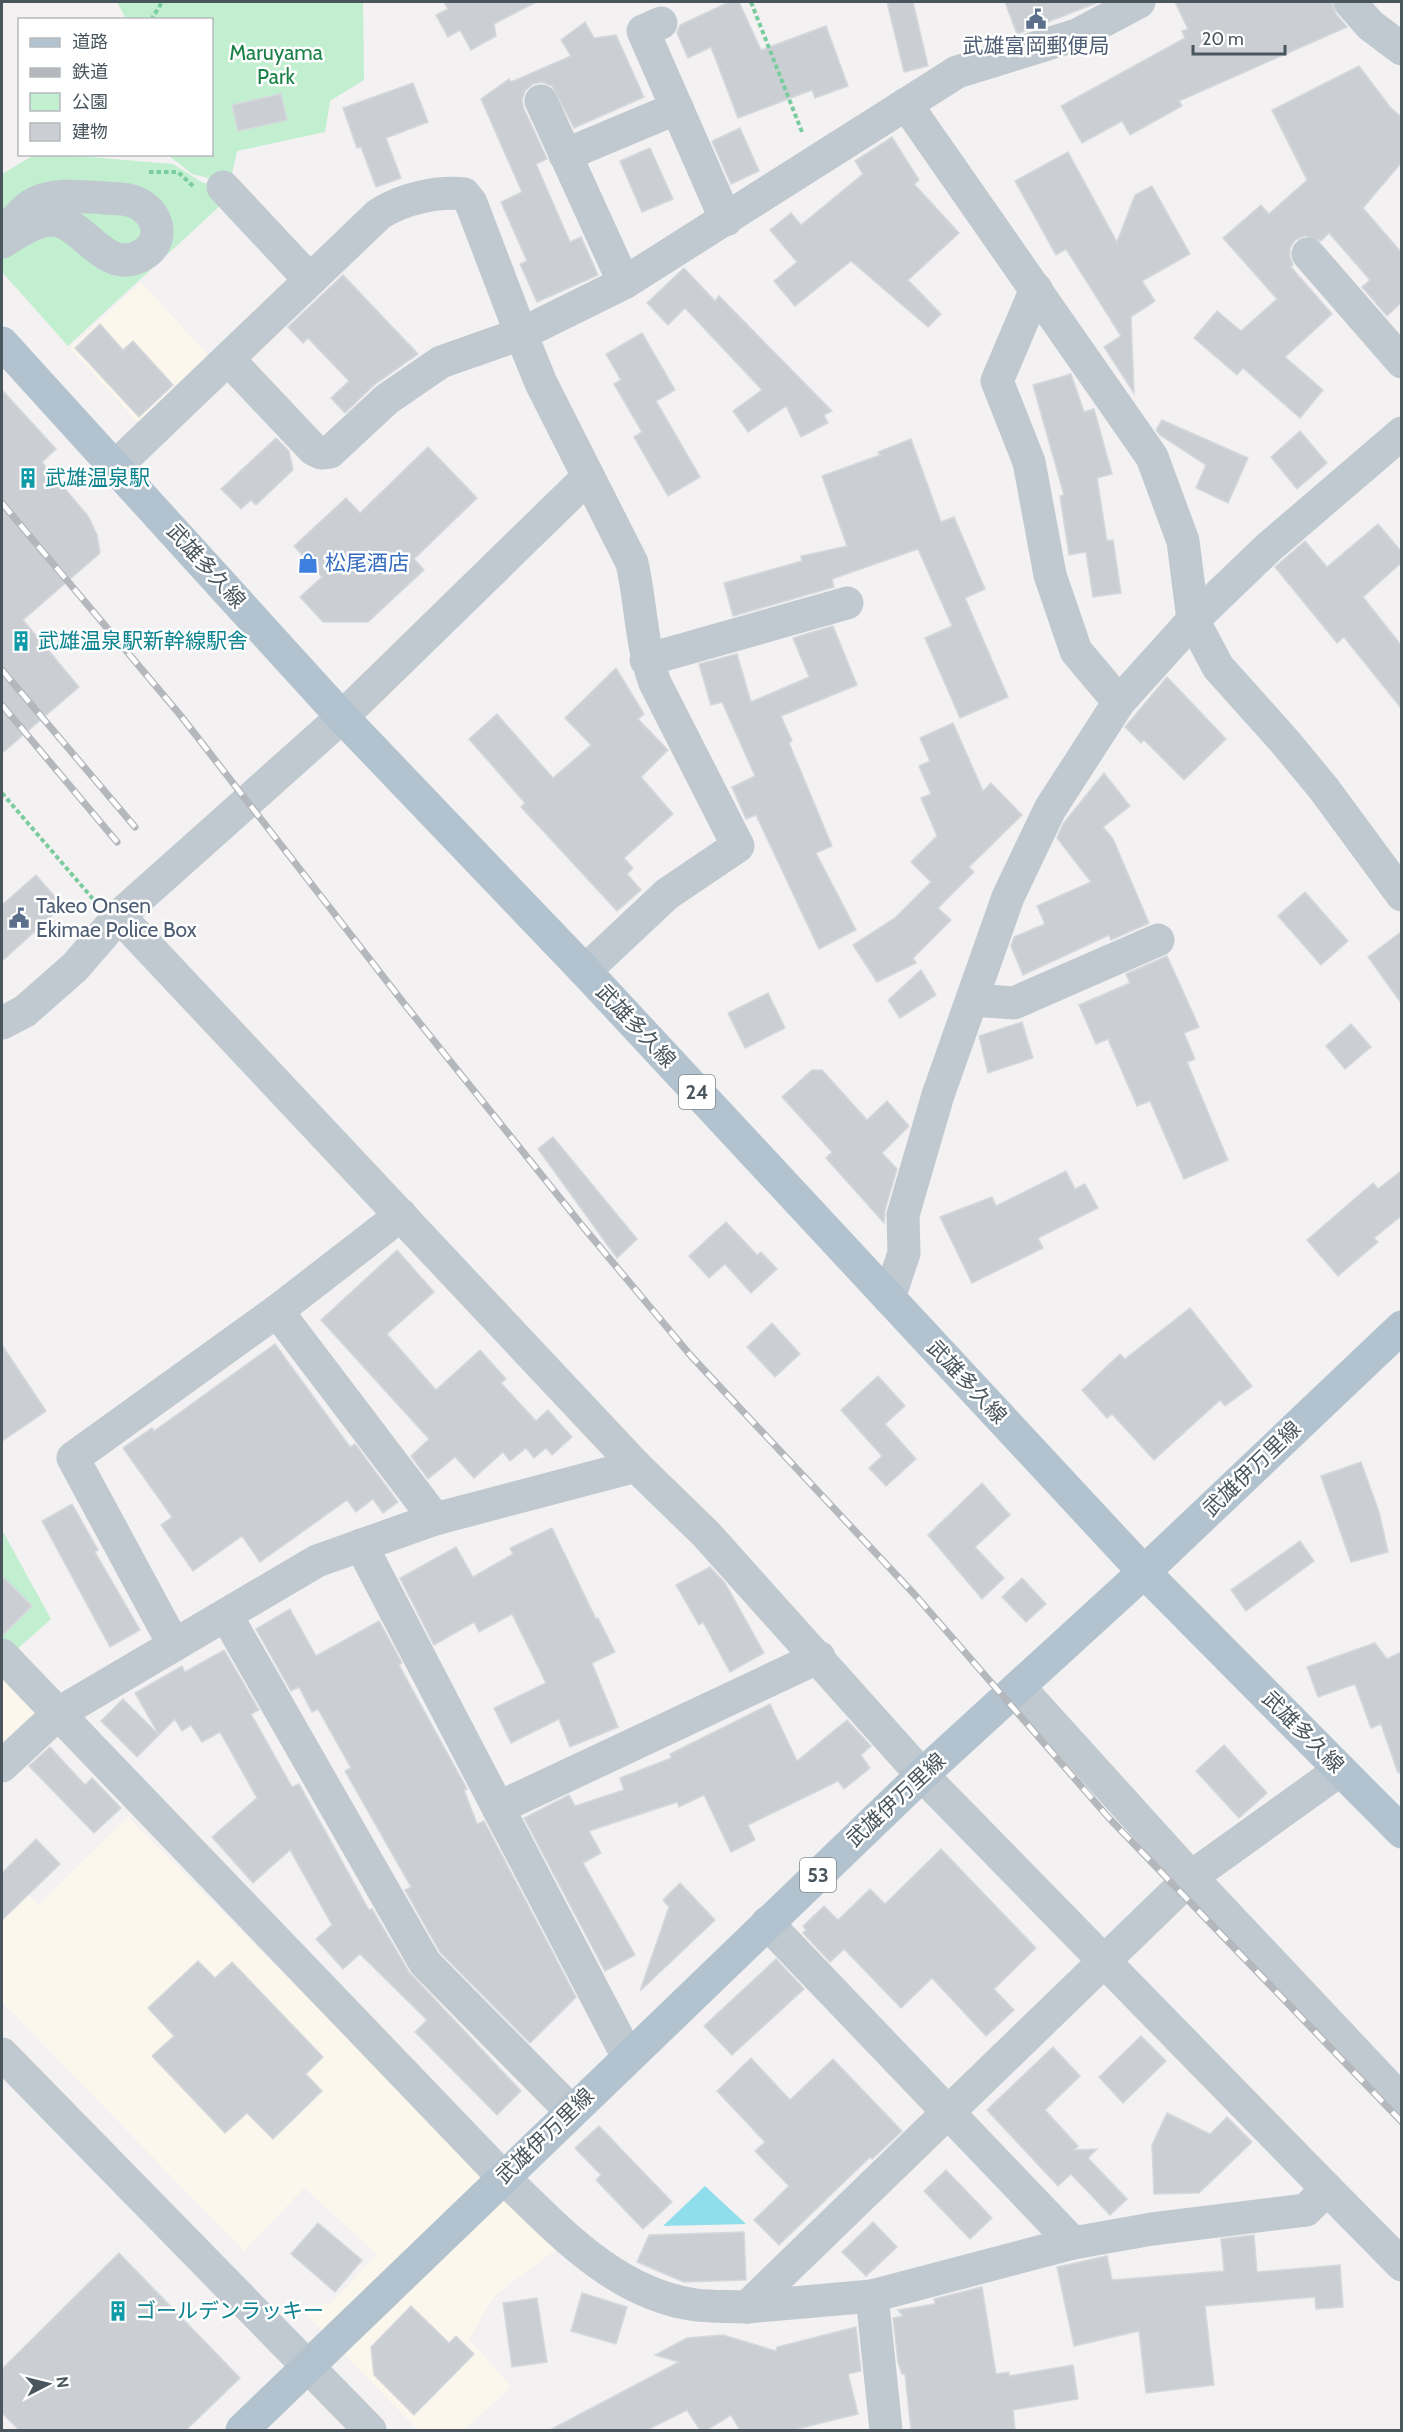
<svg xmlns="http://www.w3.org/2000/svg" width="1403" height="2432" viewBox="0 0 1403 2432" font-family="Cabin,'Noto Sans JP',sans-serif">
  <style>
    .commercial { fill: #fcf7ed }
    .green { fill: #c2efd0 }
    .water { fill: #90deeb }
    .building { fill: #cbcfd3; stroke: #d5d8dc; stroke-width: 1.5 }
    .lines { fill: none; stroke-linecap: round; stroke-linejoin: round }
    .path { stroke: #7acc9e; stroke-width: 4; stroke-dasharray: 4.5 3; stroke-linecap: butt }
    .minor { stroke: #c0c9cf; stroke-width: 33 }
    .major { stroke: #b2c3cf; stroke-width: 33 }
    .rail-casing { stroke: #b4b7bb; stroke-width: 7 }
    .rail { stroke: #fff; stroke-width: 4.5; stroke-dasharray: 14; stroke-linecap: butt }
    .labels { text-anchor: middle; stroke-width: 5; stroke-linejoin: round; paint-order: stroke }
    .shield { fill: #fff; stroke: #80898e; stroke-width: 1.5 }
    .shield-label { font-size: 20px; font-weight: bold; fill: #49565e }
    .service-label { font-size: 21px; fill: #4e5e75; stroke: #fff }
    .park-label { font-size: 21px; fill: #1a8046; stroke: #fff }
    .culture-label { font-size: 21px; fill: #0d838f; stroke: #fff; text-anchor: start }
    .shop-label { font-size: 21px; fill: #366cbe; stroke: #fff; text-anchor: start }
    .street-label { font-size: 21px; fill: #49565e; stroke: #fff }
  </style>
  <rect width="100%" height="100%" fill="#f3f1f1"/>
  <g class="commercial">
    <path d="M141,282L212,359L140,425L70,348Z"/>
    <path d="M2,1639L72,1717L2,1783Z"/>
    <path d="M128,1817L557,2249L495,2295L469,2339L511,2387L464,2430H418L298,2306L332,2303L377,2254L304,2188L244,2251L2,2002V1867L38,1905Z"/>
  </g>
  <g class="green">
    <path d="M117,2H363L364,80L330,101L325,132L237,151L230,183L192,174L168,155L212,154V20L126,19Z"/>
    <path d="M34,155H66L173,164L203,183H214L224,202L68,346L2,272V174Z"/>
    <path d="M2,1530L51,1619L14,1652L2,1639Z"/>
  </g>
  <path class="water" d="M705,2186L746,2224L663,2226Z"/>
  <g class="building">
    <path d="M444,2H536L494,24L496,36L471,50L460,30L448,37L436,15L448,9Z"/>
    <path d="M729,2H739L761,50L826,26L848,86L815,98L812,90L738,118L711,47L688,58L677,33L680,25Z"/>
    <path d="M887,2H913L928,66L904,72Z"/>
    <path d="M1005,2H1099L1017,34Z"/>
    <path d="M1175,2H1332L1336,14L1347,27L1179,101L1182,106L1130,135L1122,121L1082,143L1061,106L1185,38L1182,31L1188,29Z"/>
    <path d="M585,22L594,38L616,35L644,97L574,128L552,86L542,82L533,84L525,91L522,100L524,109L547,159L536,164L570,242L581,237L598,275L537,302L520,264L527,261L501,202L522,192L481,99L509,79L511,82L571,56L561,40Z"/>
    <path d="M1359,66L1390,107L1401,117V163L1363,208L1401,252V303L1387,316L1362,287L1370,280L1329,233L1321,241L1305,236L1295,240L1290,248V257L1293,265L1291,267L1332,314L1285,357L1323,390L1300,418L1243,368L1237,375L1194,338L1217,311L1241,331L1277,299L1223,238L1261,205L1269,214L1307,180L1272,110Z"/>
    <path d="M413,83L428,122L386,138L401,178L376,187L361,147L357,148L343,108Z"/>
    <path d="M281,94L287,120L238,131L232,105Z"/>
    <path d="M740,128L759,171L731,184L712,141Z"/>
    <path d="M892,137L919,180L914,184L959,233L908,280L941,314L928,327L851,261L795,306L774,281L797,262L770,230L791,213L801,225L863,174L855,161Z"/>
    <path d="M650,148L673,199L642,212L620,161Z"/>
    <path d="M1068,152L1117,242L1135,195L1152,186L1190,254L1142,281L1155,301L1131,317L1134,393L1104,347L1121,336L1066,249L1056,255L1015,181Z"/>
    <path d="M684,268L715,301L719,296L832,411L824,415L828,423L801,437L786,406L748,432L733,411L762,390L685,308L668,325L647,303Z"/>
    <path d="M343,275L418,354L374,385L345,413L331,398L349,381L308,338L303,343L288,327Z"/>
    <path d="M100,324L123,350L133,341L173,385L139,417L75,348Z"/>
    <path d="M642,333L675,390L656,401L700,477L668,496L634,437L642,432L614,384L621,380L606,354Z"/>
    <path d="M1071,374L1084,412L1094,409L1112,474L1097,478L1107,541L1113,540L1121,593L1093,597L1086,552L1069,555L1060,496L1064,495L1033,385Z"/>
    <path d="M2,390L56,449L42,462L88,516L97,535L100,553L23,620L79,687L2,753Z"/>
    <path d="M1162,420L1248,458L1228,503L1196,488L1206,465L1160,435L1156,430Z"/>
    <path d="M1300,431L1327,463L1297,489L1271,457Z"/>
    <path d="M276,438L289,451L293,470L256,505L251,500L241,509L221,489Z"/>
    <path d="M911,439L941,522L954,517L985,589L965,598L1008,697L960,718L925,638L952,626L918,549L832,579L834,587L733,616L724,583L802,561L801,556L847,546L822,476L880,455L878,452Z"/>
    <path d="M428,447L477,498L414,559L424,570L368,622H323L300,597L322,577L294,546L346,498L360,513Z"/>
    <path d="M1378,524L1401,551V563L1363,597L1401,645V708L1344,637L1337,643L1275,567L1305,541L1327,567Z"/>
    <path d="M833,626L857,685L781,716L792,741L789,743L832,846L816,853L856,930L819,949L756,815L746,819L732,787L755,776L722,702L711,705L699,664L737,654L751,702L809,677L793,638Z"/>
    <path d="M616,668L644,714L638,719L668,750L641,777L673,814L624,858L633,868L627,874L641,890L617,911L521,807L525,803L469,739L497,714L553,778L591,745L565,718Z"/>
    <path d="M1167,677L1226,739L1184,780L1144,740L1141,743L1125,727Z"/>
    <path d="M953,723L983,791L991,783L1022,815L969,867L974,872L938,908L951,920L913,958L916,963L877,982L853,945L895,918L931,882L911,862L937,836L921,798L931,794L919,766L930,761L920,738Z"/>
    <path d="M1104,773L1130,806L1103,827L1113,839L1149,923L1111,940L1109,935L1023,975L1011,946L1014,937L1045,924L1037,906L1091,882L1057,838L1063,824Z"/>
    <path d="M36,875L63,906L2,961V905Z"/>
    <path d="M1305,892L1348,941L1321,965L1278,916Z"/>
    <path d="M1401,932V1003L1368,957Z"/>
    <path d="M1167,956L1199,1027L1184,1033L1195,1059L1187,1062L1228,1160L1184,1179L1150,1101L1137,1106L1108,1039L1096,1044L1079,1005L1130,983L1126,974Z"/>
    <path d="M921,970L936,995L900,1018L888,1000Z"/>
    <path d="M768,993L785,1028L745,1048L728,1013Z"/>
    <path d="M1022,1022L1033,1058L988,1073L979,1036Z"/>
    <path d="M1351,1024L1371,1047L1345,1069L1326,1046Z"/>
    <path d="M812,1070H822L867,1120L887,1101L909,1126L882,1153L897,1169L885,1210L884,1223L826,1158L832,1152L782,1097Z"/>
    <path d="M553,1137L637,1239L617,1258L538,1149Z"/>
    <path d="M1066,1171L1075,1189L1085,1184L1098,1208L1038,1238L1043,1248L972,1283L940,1217L992,1197L996,1206Z"/>
    <path d="M1401,1171V1216L1374,1238L1378,1242L1338,1276L1307,1240L1373,1183L1378,1189Z"/>
    <path d="M726,1222L757,1255L761,1252L777,1269L751,1293L725,1264L709,1278L689,1256Z"/>
    <path d="M397,1250L434,1292L387,1334L436,1390L480,1350L506,1379L501,1383L536,1421L548,1410L572,1437L552,1455L546,1448L534,1458L526,1448L510,1461L503,1452L474,1478L455,1457L428,1479L411,1456L429,1439L321,1320Z"/>
    <path d="M1190,1308L1252,1386L1225,1406L1220,1400L1154,1460L1112,1414L1107,1418L1082,1390L1120,1354L1125,1359Z"/>
    <path d="M772,1323L800,1354L775,1377L747,1347Z"/>
    <path d="M275,1344L350,1447L355,1444L398,1502L383,1513L373,1499L356,1512L347,1500L260,1562L242,1536L193,1571L161,1525L172,1517L123,1448L152,1428L154,1431Z"/>
    <path d="M2,1345L46,1411L2,1441Z"/>
    <path d="M878,1376L905,1406L885,1424L916,1459L886,1486L869,1468L882,1456L841,1410Z"/>
    <path d="M1361,1462L1379,1512L1388,1552L1351,1562L1321,1476Z"/>
    <path d="M982,1483L1010,1515L975,1547L1004,1578L982,1599L928,1535Z"/>
    <path d="M72,1504L98,1550L95,1552L140,1630L110,1647L42,1521Z"/>
    <path d="M552,1528L596,1619L598,1618L615,1652L592,1663L618,1727L570,1747L559,1719L511,1743L494,1708L546,1683L512,1614L479,1632L474,1622L434,1645L400,1578L456,1547L473,1577L513,1554L510,1548Z"/>
    <path d="M1300,1541L1314,1561L1246,1611L1231,1590Z"/>
    <path d="M710,1567L725,1583L764,1653L730,1672L703,1622L699,1625L676,1585Z"/>
    <path d="M2,1576L32,1606L2,1636Z"/>
    <path d="M1022,1578L1046,1604L1026,1622L1002,1597Z"/>
    <path d="M290,1609L316,1656L379,1621L402,1663L399,1665L467,1789L464,1790L477,1824L484,1821L576,1997L530,2043L440,1952L405,1890L411,1887L345,1771L351,1768L318,1709L312,1712L299,1687L291,1691L256,1629Z"/>
    <path d="M1375,1643L1387,1659L1401,1652V1772L1398,1773L1381,1724L1371,1728L1355,1684L1318,1697L1307,1667Z"/>
    <path d="M224,1650L259,1710L251,1714L292,1787L299,1784L369,1910L372,1909L409,1972L521,2091L497,2115L415,2032L427,2020L360,1954L343,1969L316,1939L332,1925L290,1850L253,1883L212,1837L257,1798L220,1732L202,1742L191,1725L182,1731L175,1719L137,1757L101,1721L123,1699L159,1735L135,1693L182,1666L185,1672Z"/>
    <path d="M770,1704L797,1761L847,1720L871,1746L861,1755L870,1768L844,1789L838,1781L748,1825L755,1840L731,1852L704,1795L679,1807L677,1802L589,1831L601,1853L583,1863L635,1955L605,1971L524,1818L569,1795L575,1806L624,1790L620,1778L671,1758L670,1754Z"/>
    <path d="M1224,1745L1267,1793L1239,1818L1196,1771Z"/>
    <path d="M50,1747L85,1785L92,1778L121,1808L94,1833L29,1766Z"/>
    <path d="M36,1839L60,1864L2,1920V1873Z"/>
    <path d="M941,1849L1036,1948L994,1989L1014,2010L986,2036L932,1978L901,2008L844,1949L830,1962L803,1933L806,1930L803,1926L824,1906L838,1920L870,1889L885,1904Z"/>
    <path d="M680,1883L715,1920L640,1991L669,1907L663,1900Z"/>
    <path d="M776,1959L804,1989L732,2055L704,2026Z"/>
    <path d="M198,1961L215,1978L232,1962L323,2057L306,2074L322,2091L273,2139L247,2113L225,2133L152,2056L174,2036L148,2008Z"/>
    <path d="M1141,2036L1166,2061L1123,2103L1099,2077Z"/>
    <path d="M1053,2047L1080,2076L1045,2110L1078,2146L1074,2150L1097,2149L1088,2158L1127,2199L1110,2215L1071,2174L1058,2186L987,2110Z"/>
    <path d="M751,2058L790,2100L833,2059L902,2131L872,2159L870,2157L779,2245L754,2220L789,2186L755,2151L765,2142L717,2091Z"/>
    <path d="M1167,2113L1210,2134L1227,2117L1252,2142L1199,2193L1154,2194L1152,2145Z"/>
    <path d="M599,2126L672,2202L643,2229L596,2180L601,2175L575,2148Z"/>
    <path d="M946,2170L992,2218L970,2239L924,2191Z"/>
    <path d="M873,2222L897,2247L866,2276L842,2252Z"/>
    <path d="M318,2223L362,2260L335,2292L291,2254Z"/>
    <path d="M744,2232L746,2280L684,2282L637,2262L649,2235Z"/>
    <path d="M1254,2235L1257,2272L1340,2265L1343,2307L1316,2309L1315,2297L1205,2306L1214,2385L1146,2393L1139,2331L1074,2346L1057,2267L1107,2256L1112,2280L1224,2271L1221,2239Z"/>
    <path d="M119,2253L240,2378L186,2430H19L2,2413V2369Z"/>
    <path d="M982,2287L996,2374L1009,2372V2376L1073,2365L1078,2399L1013,2410L1015,2430H911L905,2374H902L898,2362L893,2318L903,2316L898,2310L935,2304L934,2299Z"/>
    <path d="M582,2293L627,2307L616,2344L571,2331Z"/>
    <path d="M537,2298L547,2362L512,2367L503,2303Z"/>
    <path d="M411,2306L449,2343L456,2336L474,2354L414,2415L374,2375L371,2347Z"/>
    <path d="M856,2327L861,2371L848,2374L858,2414L793,2430H740L731,2415L707,2430H700L687,2410L647,2430H550L679,2362L655,2355L687,2338L723,2335L776,2351L777,2347Z"/>
  </g>
  <g class="lines">
    <g class="path">
      <path d="M751,2L802,132"/>
      <path d="M151,20L162,2"/>
      <path d="M149,172H178L193,186"/>
      <path d="M2,793L93,899"/>
    </g>
    <g class="minor">
      <path d="M1350,2L1370,25L1402,49"/>
      <path d="M661,23L643,31L726,220"/>
      <path d="M541,101L624,283"/>
      <path d="M906,104L1152,457L1183,541L1193,620L1218,667L1286,743L1324,789L1402,895"/>
      <path d="M565,155L677,108"/>
      <path d="M223,187L310,280"/>
      <path d="M2,236C10,226 19,214 30,206C54,190 94,198 120,199C157,200 173,244 136,258C102,271 82,220 51,220C33,221 17,233 2,242"/>
      <path d="M1308,254L1402,362"/>
      <path d="M1036,289L997,381L1029,462L1050,575L1076,651L1119,702"/>
      <path d="M116,466L379,214C402,199 437,191 464,194L471,203L521,334L441,362L387,399L330,452L321,453L313,449L228,359"/>
      <path d="M646,660L847,603"/>
      <path d="M119,916L636,1466L706,1534L922,1775L1327,2189"/>
      <path d="M585,971L667,894L738,846L655,683C641,645 641,603 632,563L541,383L521,334L624,283L957,72L1077,35L1139,2"/>
      <path d="M972,1000L1014,1003L1158,940"/>
      <path d="M2,1023L25,1011L75,967L119,916L342,717L587,478"/>
      <path d="M889,1298L904,1253L903,1215L938,1095L1008,897L1050,809L1119,702L1193,620L1268,548L1402,433"/>
      <path d="M277,1311L435,1519"/>
      <path d="M361,1545L628,2057"/>
      <path d="M226,1615L425,1963L571,2111"/>
      <path d="M174,1645L73,1458L277,1311L401,1215"/>
      <path d="M2,1655L503,2177C558,2230 615,2294 696,2305C712,2307 730,2306 747,2307L1191,1877L1340,1770"/>
      <path d="M1019,1687L1191,1877L1402,2101"/>
      <path d="M2,1766L59,1713L317,1561L435,1519L636,1466"/>
      <path d="M498,1808L819,1657"/>
      <path d="M767,1923L1073,2243"/>
      <path d="M2,2054L370,2430"/>
      <path d="M872,2296L1073,2243L1152,2229L1306,2210L1327,2189L1402,2265"/>
      <path d="M747,2307L872,2296L886,2430"/>
    </g>
    <g class="major">
      <path d="M2,343L342,717L585,971L1144,1572L1402,1832"/>
      <path d="M242,2430L922,1775L1144,1572L1402,1327"/>
    </g>
    <g class="rail-casing">
      <g id="rail">
        <path d="M2,503L181,716L406,1006L584,1228L691,1356L916,1596L1108,1817L1402,2122"/>
        <path d="M2,670L135,827"/>
        <path d="M2,705L117,842"/>
      </g>
    </g>
    <use href="#rail" class="rail"/>
  </g>
  <defs>
    <g id="civic-bare" transform="scale(1.62)"><path d="M-.6-6.5H3V-4.5H.6V-3L4-1V1h2V6H-6V1h2V-1L-.6-3ZM-1.2 2.5V6h2.4V2.5Z" fill="#5c6f8a" stroke="#fff" stroke-width="2.5" paint-order="stroke"/></g>
    <g id="building-bare" transform="scale(1.62)"><path d="M-4-6H4V6H1V3H-1V6H-4ZM-2.5-4.3h1.7v1.8h-1.7ZM.8-4.3h1.7v1.8H.8ZM-2.5-1h1.7V.8h-1.7ZM.8-1h1.7V.8H.8Z" fill="#0f9aa8" stroke="#fff" stroke-width="2.5" paint-order="stroke"/></g>
    <g id="shop-bare" transform="scale(1.62)"><path d="M-5-2.5h2.3a2.7 3.5 0 0 1 5.4 0H5L5.5 6h-11ZM-1.5-2.5h3a1.5 2.3 0 0 0-3 0Z" fill="#3f7fe0" stroke="#fff" stroke-width="2.5" paint-order="stroke"/></g>
  </defs>
  <g fill-rule="evenodd">
    <use href="#civic-bare" x="1036" y="19"/>
    <use href="#building-bare" x="28" y="478"/>
    <use href="#shop-bare" x="308" y="563"/>
    <use href="#building-bare" x="21" y="641"/>
    <use href="#civic-bare" x="19" y="918"/>
    <use href="#building-bare" x="118" y="2311"/>
  </g>
  <g class="labels">
    <g class="shield">
      <rect x="679" y="1075" width="36" height="34" rx="4.5"/>
      <rect x="800" y="1858" width="36" height="34" rx="4.5"/>
    </g>
    <g class="shield-label">
      <text x="697" y="1099">24</text>
      <text x="818" y="1882">53</text>
    </g>
    <g class="service-label">
      <text x="1036" y="53">武雄富岡郵便局</text>
      <text x="36" y="913" text-anchor="start">Takeo Onsen<tspan x="36" dy="24">Ekimae Police Box</tspan></text>
    </g>
    <g class="park-label">
      <text x="276" y="60">Maruyama<tspan x="276" dy="24">Park</tspan></text>
    </g>
    <g class="culture-label">
      <text x="45" y="485">武雄温泉駅</text>
      <text x="38" y="648">武雄温泉駅新幹線駅舎</text>
      <text x="135" y="2318">ゴールデンラッキー</text>
    </g>
    <g class="shop-label">
      <text x="325" y="570">松尾酒店</text>
    </g>
    <g class="street-label">
      <text transform="translate(206 566) rotate(48)" y="7">武雄多久線</text>
      <text transform="translate(636 1026) rotate(47)" y="7">武雄多久線</text>
      <text transform="translate(967 1382) rotate(47)" y="7">武雄多久線</text>
      <text transform="translate(1252 1469) rotate(-44)" y="7">武雄伊万里線</text>
      <text transform="translate(1303 1732) rotate(45)" y="7">武雄多久線</text>
      <text transform="translate(896 1800) rotate(-43)" y="7">武雄伊万里線</text>
      <text transform="translate(545 2136) rotate(-44)" y="7">武雄伊万里線</text>
    </g>
  </g>
  <rect width="1403" height="2432" fill="none" stroke="#49565e" stroke-width="6"/>
  <rect x="18" y="18" width="195" height="138" fill="#ffffff" stroke="#b6bbbf" stroke-width="1.5"/>
  <rect x="30" y="38" width="30" height="9" fill="#b2c3cf" stroke="#b6bbbf" stroke-width="1.5"/>
  <text x="72" y="48" font-size="18" fill="#49565e">道路</text>
  <rect x="30" y="68" width="30" height="9" fill="#b4b7bb" stroke="#b6bbbf" stroke-width="1.5"/>
  <text x="72" y="78" font-size="18" fill="#49565e">鉄道</text>
  <rect x="30" y="93" width="30" height="18" fill="#c2efd0" stroke="#b6bbbf" stroke-width="1.5"/>
  <text x="72" y="108" font-size="18" fill="#49565e">公園</text>
  <rect x="30" y="123" width="30" height="18" fill="#cbcfd3" stroke="#b6bbbf" stroke-width="1.5"/>
  <text x="72" y="138" font-size="18" fill="#49565e">建物</text>
  <g transform="translate(48 2384) rotate(83)" stroke="#ffffff" stroke-width="4.5" paint-order="stroke">
  <path d="M0-4.5L10 22L0 15L-10 22Z" fill="#49565e"/>
  <text y="-9" font-size="16" font-weight="bold" text-anchor="middle" fill="#49565e">N</text>
  </g>
  <path d="M1193 45v9h92v-9" fill="none" stroke="#49565e" stroke-width="3"/>
  <text x="1202" y="45" font-size="18" fill="#49565e" stroke="#ffffff" stroke-width="4.5" paint-order="stroke">20 m</text>
</svg>
